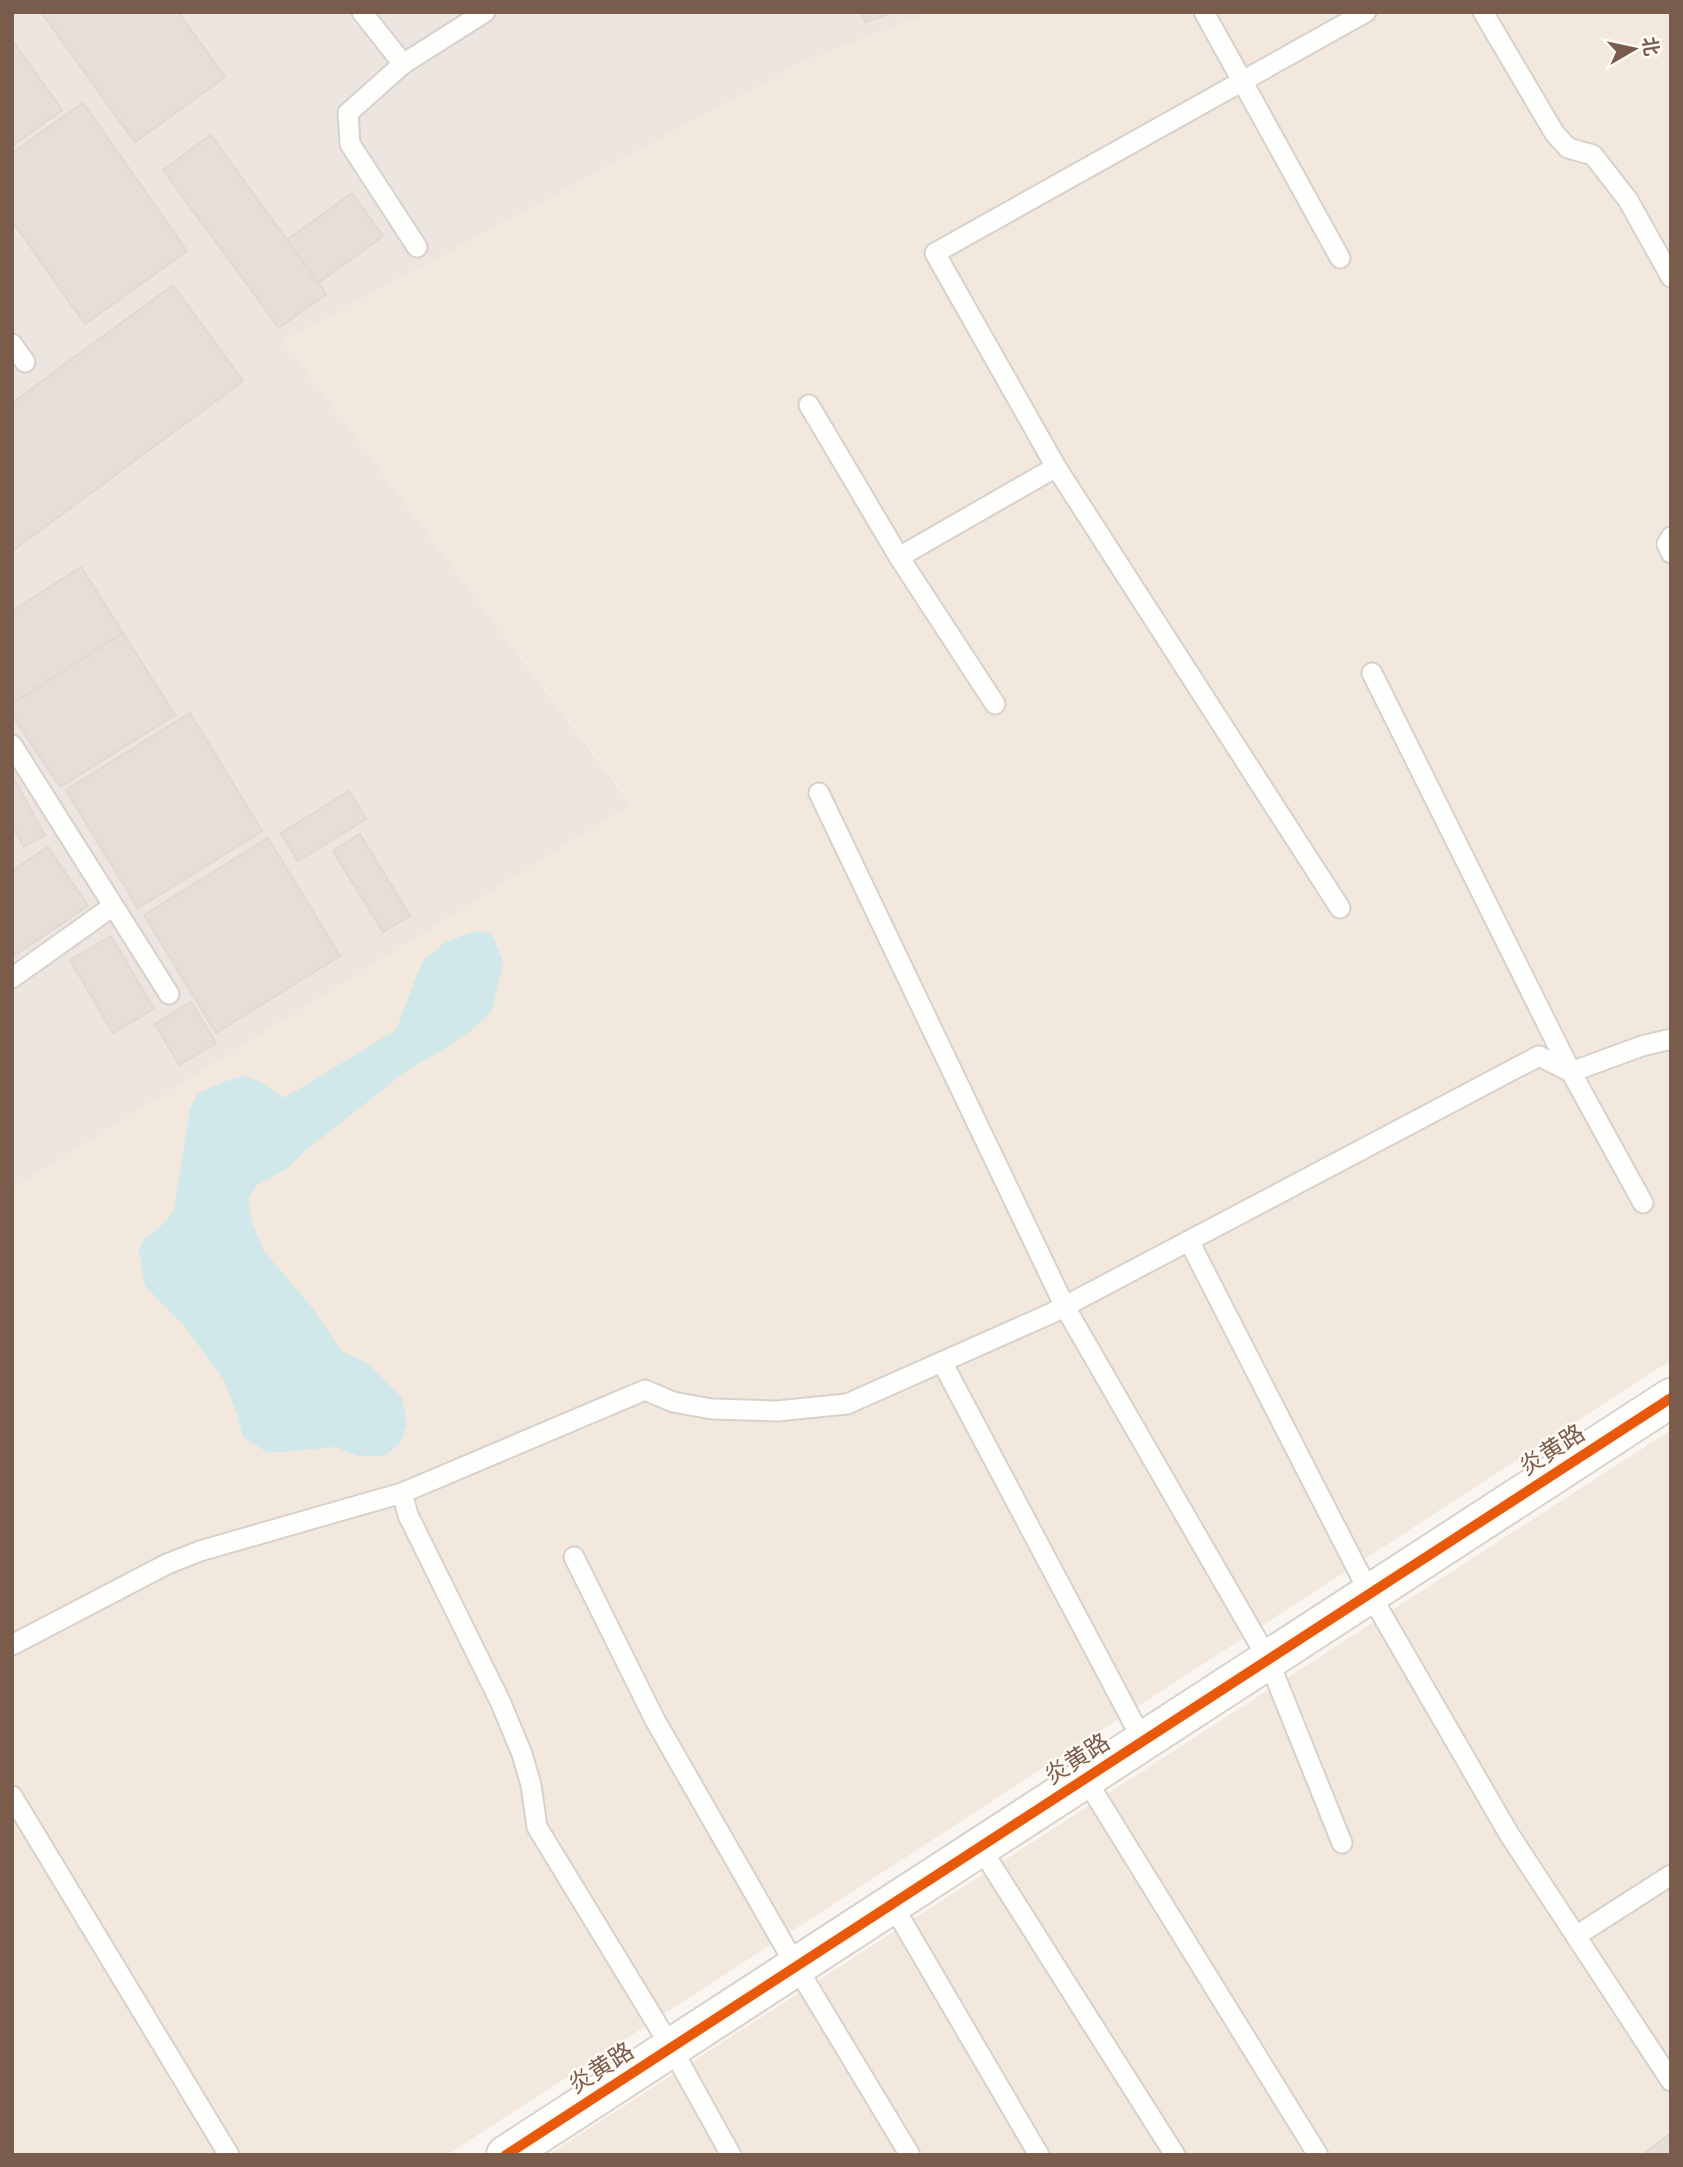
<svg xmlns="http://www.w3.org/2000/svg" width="1683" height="2167" viewBox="0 0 1683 2167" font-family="'Source Sans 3','Noto Sans SC',sans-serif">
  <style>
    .residential { fill: #f2e8de }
    .industrial { fill: #ede5e0 }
    .water { fill: #d0e8ea }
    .building { fill: #e6ded7; stroke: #e2d8d2; stroke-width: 2 }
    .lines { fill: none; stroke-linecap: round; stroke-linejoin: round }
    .lane-casing { stroke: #d7d1cb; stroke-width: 23 }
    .secondary-casing { stroke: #d9d2cb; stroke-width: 42 }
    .lane { stroke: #fefefd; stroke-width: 19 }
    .secondary { stroke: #fefefd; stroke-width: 38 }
    .cycleway-casing { stroke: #fffaf3; stroke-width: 15 }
    .cycleway { stroke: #e8590c; stroke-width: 10 }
    .labels { text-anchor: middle; stroke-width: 5; stroke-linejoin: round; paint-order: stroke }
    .street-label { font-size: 24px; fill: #7a5c4d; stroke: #fffaf3 }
  </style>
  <rect width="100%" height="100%" fill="#f9f5f0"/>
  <g class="residential">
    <path d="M933,12H1671V1360L447,2155H12V1189L631,803L284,341L805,61Z"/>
    <path d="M1671,1430V2155H548Z"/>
  </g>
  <path class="industrial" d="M12,12H933L805,61L284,341L631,804L12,1189Z"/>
  <path class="water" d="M475,931L492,934L503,962L492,1011L473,1029L446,1048L409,1069L306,1150L287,1169L258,1184L248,1199L251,1219L263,1250L311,1306L342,1351L367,1363L402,1398L407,1425L400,1444L384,1456H358L336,1447L268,1453L243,1437L237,1414L224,1380L185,1327L145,1286L139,1251L144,1239L160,1227L174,1211L190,1108L199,1093L223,1082L244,1076L261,1082L284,1098L396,1030L422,962L444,943Z"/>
  <g class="building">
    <path d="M41,12H178L225,77L135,142Z"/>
    <path d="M862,12H894L865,22Z"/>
    <path d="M12,40L62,110L12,146Z"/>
    <path d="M83,103L187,251L85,324L12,221V153Z"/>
    <path d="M211,135L326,294L279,328L163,170Z"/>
    <path d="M352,193L383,236L318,283L287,240Z"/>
    <path d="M173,285L243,381L12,551V403Z"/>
    <path d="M81,567L123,633L12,704V611Z"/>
    <path d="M123,633L175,715L60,787L12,715V704Z"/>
    <path d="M190,713L262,831L138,908L66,790Z"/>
    <path d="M12,775L45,835L24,847L12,826Z"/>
    <path d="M349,791L366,819L298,861L281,833Z"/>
    <path d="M360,834L410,916L383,932L333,851Z"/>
    <path d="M268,838L340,956L216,1033L144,915Z"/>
    <path d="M48,847L88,906L12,957V871Z"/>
    <path d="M111,936L154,1009L113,1033L70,960Z"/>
    <path d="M191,1002L216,1043L179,1065L155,1024Z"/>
    <path d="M1671,2133V2155H1642Z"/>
  </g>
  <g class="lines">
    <g class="lane-casing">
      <g id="lane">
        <path d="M362,12L403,64"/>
        <path d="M1204,12L1340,258"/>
        <path d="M1483,12L1555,134L1568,148L1593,155L1628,200L1671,277"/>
        <path d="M417,247L350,144L348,113L403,64L485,12"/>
        <path d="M12,344L25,362"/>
        <path d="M809,405L899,557L995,704"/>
        <path d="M1671,537L1667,544L1671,553"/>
        <path d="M899,557L1056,467"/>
        <path d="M1372,673L1571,1072L1643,1203"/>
        <path d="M12,745L169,994"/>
        <path d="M819,793L1065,1307L1268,1659L1342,1843"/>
        <path d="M1340,908L1056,467L935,253L1366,12"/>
        <path d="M12,978L113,906"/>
        <path d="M1189,1241L1370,1594L1509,1834L1671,2081"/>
        <path d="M942,1362L1143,1741"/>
        <path d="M402,1493L408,1515L500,1701L522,1754L531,1785L537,1827L671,2047L731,2155"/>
        <path d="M574,1557L655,1720L796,1966L910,2155"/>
        <path d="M12,1645L167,1564L200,1551L402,1493L645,1390L673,1402L712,1409L777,1411L847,1404L1052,1313L1539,1056L1571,1072L1642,1046L1671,1039"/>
        <path d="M1085,1778L1318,2155"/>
        <path d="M12,1796L229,2155"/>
        <path d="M980,1847L1175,2155"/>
        <path d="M892,1904L1039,2155"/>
        <path d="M1576,1936L1671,1875"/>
      </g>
    </g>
    <g class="secondary-casing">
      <path id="secondary" d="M506,2155L1671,1398"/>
    </g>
    <use href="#lane" class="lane"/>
    <use href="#secondary" class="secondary"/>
    <g class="cycleway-casing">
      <path id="cycleway" d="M506,2155L1671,1398"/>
    </g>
    <use href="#cycleway" class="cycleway"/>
  </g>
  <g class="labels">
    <g class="street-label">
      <text transform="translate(1552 1450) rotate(-33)" y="8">炎黄路</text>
      <text transform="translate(1077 1759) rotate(-33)" y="8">炎黄路</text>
      <text transform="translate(601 2068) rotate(-33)" y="8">炎黄路</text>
    </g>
  </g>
  <rect width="1683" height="2167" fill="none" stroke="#7a5c4d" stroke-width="28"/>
  <g transform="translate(1634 49) rotate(81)" stroke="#fffaf3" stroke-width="5" paint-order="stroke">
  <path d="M0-5L12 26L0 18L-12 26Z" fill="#7a5c4d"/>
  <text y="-10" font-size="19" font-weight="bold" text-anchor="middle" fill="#7a5c4d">北</text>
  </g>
</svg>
